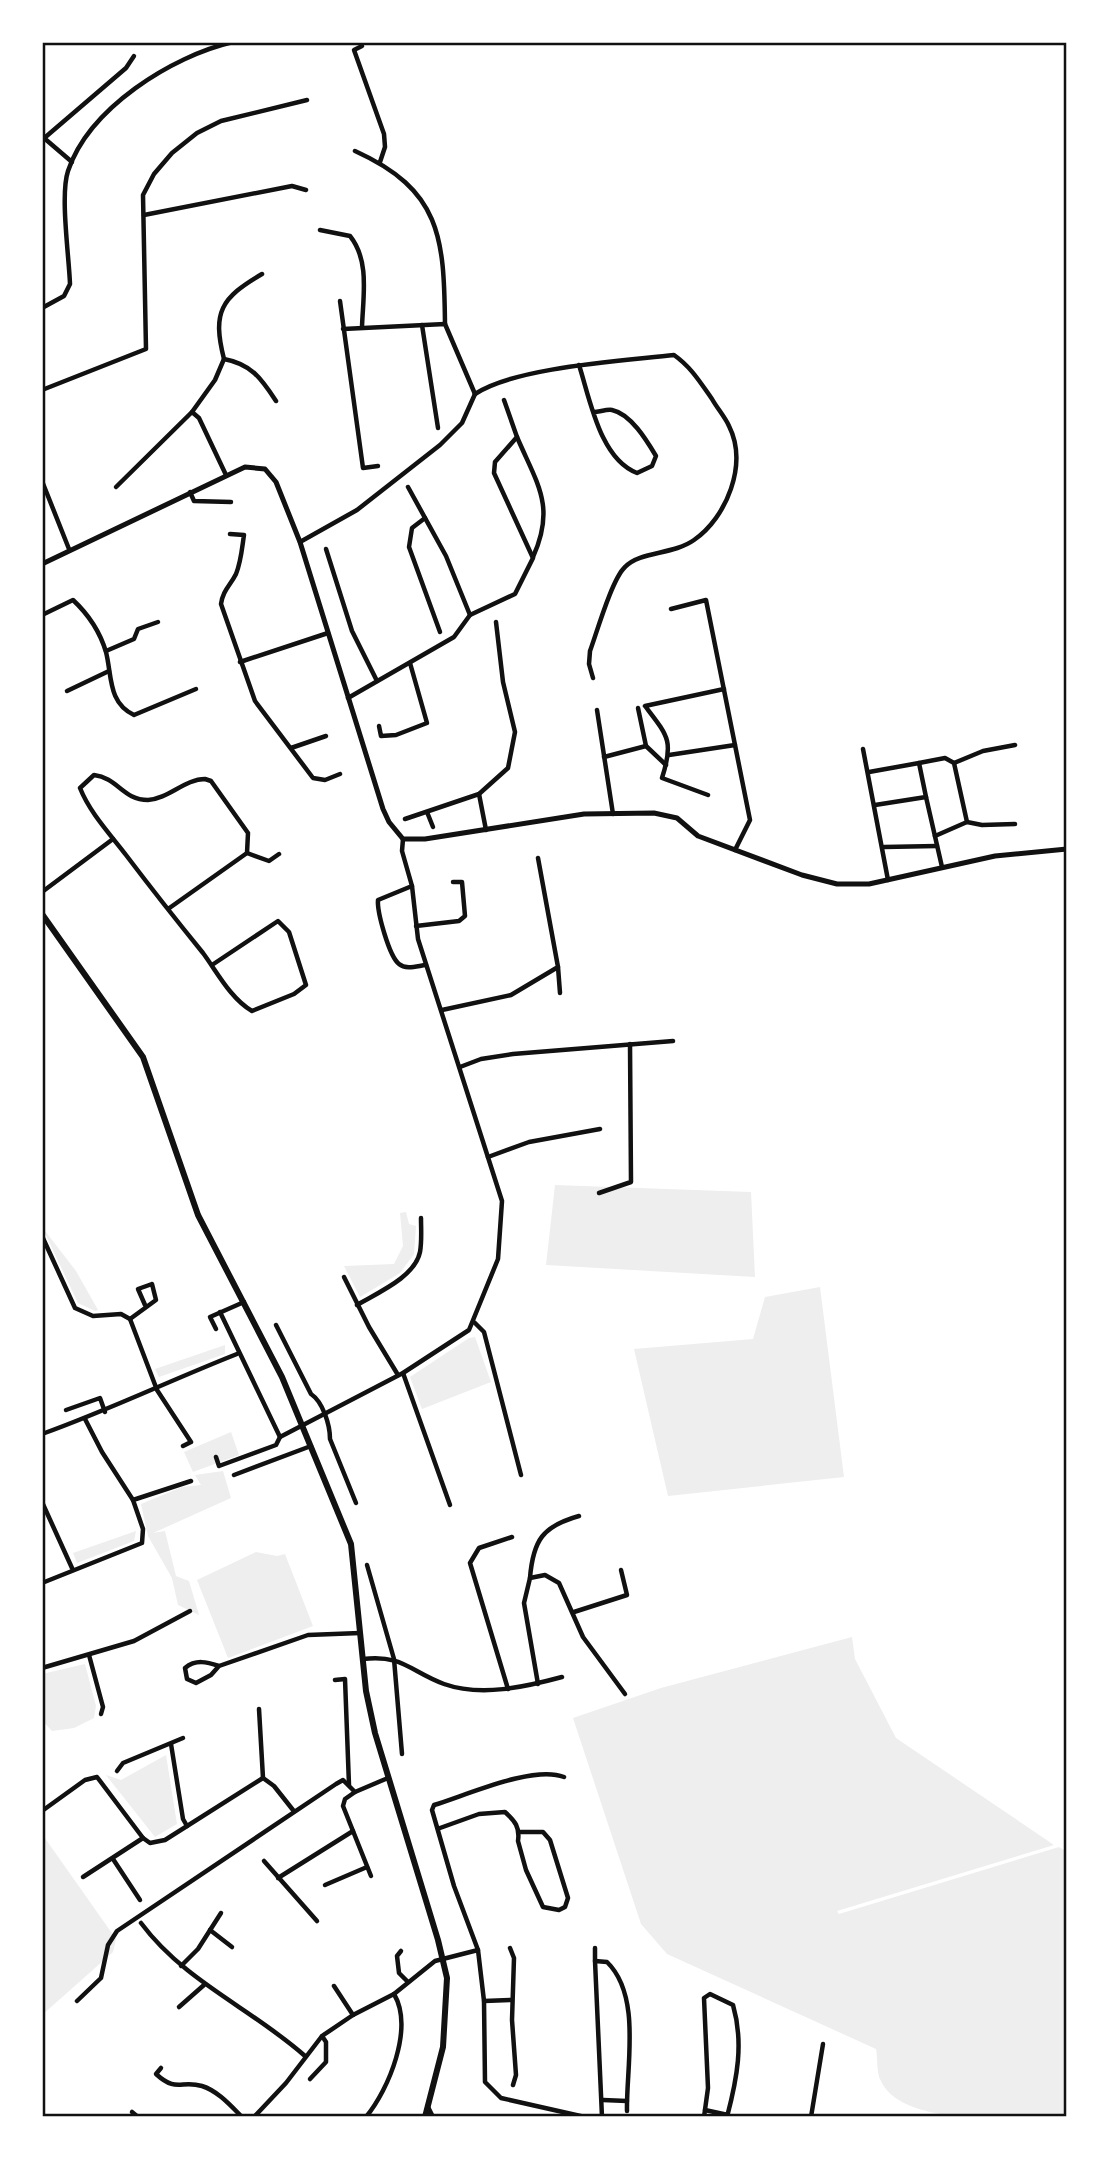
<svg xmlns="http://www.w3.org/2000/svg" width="1109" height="2159" viewBox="0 0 1109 2159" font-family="Jost,sans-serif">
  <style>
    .green { fill: #eee }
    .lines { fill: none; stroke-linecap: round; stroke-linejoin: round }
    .minor { stroke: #111; stroke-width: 4.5 }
    .tertiary { stroke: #111; stroke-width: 5 }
    .secondary { stroke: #111; stroke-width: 6 }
    .neatline { fill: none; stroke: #111; stroke-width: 2.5 }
  </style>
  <rect width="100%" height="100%" fill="#fff"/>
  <g class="green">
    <path d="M555,1185L751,1192L755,1277L546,1265Z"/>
    <path d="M406,1212L409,1224L416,1226L414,1254L400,1273L360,1297L344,1266L394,1264L403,1246L400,1213Z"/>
    <path d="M42,1227L76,1271L98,1310L95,1311L78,1303Z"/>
    <path d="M820,1287L844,1477L668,1496L634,1349L753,1339L765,1297Z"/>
    <path d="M475,1337L491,1382L422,1409L410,1377L469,1338Z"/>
    <path d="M225,1345V1354L159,1377L155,1369Z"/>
    <path d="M231,1432L239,1455L193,1472L184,1452Z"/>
    <path d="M223,1471L231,1498L153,1533L165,1531L176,1576L189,1581L199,1615L178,1605L172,1578L148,1536L141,1504L182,1487L201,1485L195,1475Z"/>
    <path d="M136,1531L134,1541L77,1563L73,1553Z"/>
    <path d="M256,1552L277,1556L285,1554L313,1626L228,1658L197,1580Z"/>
    <path d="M852,1637L855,1659L896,1738L1054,1845L837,1911L839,1914L1059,1847L1067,1852V2117C1022,2117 903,2129 881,2081C876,2073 878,2058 876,2049L667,1954L641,1924L573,1718L661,1688Z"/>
    <path d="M85,1664L96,1706L94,1718L74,1728L52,1731L42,1720V1674Z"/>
    <path d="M166,1755L177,1824L155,1837L106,1775L121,1780Z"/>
    <path d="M42,1834L116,1939L113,1952L42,2015Z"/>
  </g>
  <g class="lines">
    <g class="minor">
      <path d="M362,46L354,50L384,134L385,147L380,162"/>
      <path d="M44,138L72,162"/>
      <path d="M42,140L126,68L134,56"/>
      <path d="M355,151C441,190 444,237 445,324"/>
      <path d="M144,215L292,186L306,190"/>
      <path d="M320,230L350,236C370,261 363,296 362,327"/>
      <path d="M340,301L363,468L378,466"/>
      <path d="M42,308L64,296L70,284C69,256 60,195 68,171C89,108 172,56 233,42"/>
      <path d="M422,325L438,428"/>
      <path d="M343,329L445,324L475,394"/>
      <path d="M224,359C212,312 221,298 262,274"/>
      <path d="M579,365C590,399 600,459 637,473L652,466L656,456C647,441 631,414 612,410C607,409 599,412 594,412"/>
      <path d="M42,390L146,349L143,195L154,174L172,153L197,133L221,121L307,100"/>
      <path d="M475,394C516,367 622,361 674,355C691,367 700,382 712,399C717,408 725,417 729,426C748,464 727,517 694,540C673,555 640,551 625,567C612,579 597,632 590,651L589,664L593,678"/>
      <path d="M192,412L215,380L224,359C251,364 261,378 276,401"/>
      <path d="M517,437C537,484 556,506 533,557"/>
      <path d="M42,481L69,549"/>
      <path d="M116,487L192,412L199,418L226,475"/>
      <path d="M408,487L446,556L470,615"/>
      <path d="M190,492L194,501L231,502"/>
      <path d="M425,518L412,528L409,547L440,632"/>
      <path d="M230,534L244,535C242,548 241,562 236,574C230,586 223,590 221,604L255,701L313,778L325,780L340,774"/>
      <path d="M300,542L357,510L440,445L462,423L475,394"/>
      <path d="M326,549L352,631L377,681"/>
      <path d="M671,609L706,600L750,820L735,850"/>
      <path d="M42,615L73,600C88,614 100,632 106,652C112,676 108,703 134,715L196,689"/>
      <path d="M106,651L134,639L138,629L158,622"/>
      <path d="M240,662L328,633"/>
      <path d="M67,691L109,671"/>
      <path d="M348,698L454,637L470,615L515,594L533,558L494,473L495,462L517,437L504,400"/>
      <path d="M638,708L646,746"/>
      <path d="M597,710L613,814"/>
      <path d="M379,726L381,736L396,735L427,723L410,663"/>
      <path d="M291,748L326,736"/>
      <path d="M863,749L888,880"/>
      <path d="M669,755L735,745"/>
      <path d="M604,757L646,746L666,765"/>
      <path d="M919,763L945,758L954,763L967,822L935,836"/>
      <path d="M954,763L983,751L1015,745"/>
      <path d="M869,772L919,763L926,797L875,805"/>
      <path d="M479,794L486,830"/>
      <path d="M708,795L662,778C674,741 668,736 645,706L724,689"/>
      <path d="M926,797L942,867"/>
      <path d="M427,812L433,827"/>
      <path d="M405,819L479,794L508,768L515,732L503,682L496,622"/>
      <path d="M967,822L982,825L1015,824"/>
      <path d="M884,847L937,846"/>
      <path d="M247,853L269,861L279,854"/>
      <path d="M412,886L378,900C377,912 389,956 399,964C406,970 417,966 426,965"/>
      <path d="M42,892L113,839"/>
      <path d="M168,909L247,853L248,833L211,781L205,779C185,779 168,799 148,800C123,800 118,778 94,775L80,788C90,813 110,834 126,855C151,888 177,921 203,953C217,972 231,999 252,1011L294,994L306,985L289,932L278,921L212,965"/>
      <path d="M416,926L459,921L465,916L462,882H453"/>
      <path d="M558,967L560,993"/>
      <path d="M442,1010L511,995L558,967L538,858"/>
      <path d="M460,1067L481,1059L513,1054L673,1041"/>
      <path d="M488,1157L529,1142L600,1129"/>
      <path d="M599,1193L631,1182L630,1044"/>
      <path d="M42,1236L75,1308L93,1316L121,1314L130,1319L157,1390L191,1442L183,1446"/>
      <path d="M344,1277L369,1327L398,1375"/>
      <path d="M357,1305C377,1293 415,1277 420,1252C422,1241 421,1229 421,1218"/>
      <path d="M130,1319L156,1300L152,1284L138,1289L145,1305"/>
      <path d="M475,1323L484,1332L521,1475"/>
      <path d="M276,1325L311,1394C323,1402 330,1425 330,1439L356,1503"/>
      <path d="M216,1329L210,1317L244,1302"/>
      <path d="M403,1373L450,1505"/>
      <path d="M66,1410L100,1398L105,1412"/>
      <path d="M85,1419L102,1452L133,1500"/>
      <path d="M42,1434C109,1410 171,1380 237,1354"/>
      <path d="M280,1437L403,1373L469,1330L498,1259L502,1201L418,939L412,886L402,851L403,839"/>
      <path d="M216,1457L219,1466L276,1445L280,1437L220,1312"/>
      <path d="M234,1475L311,1446"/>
      <path d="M42,1502L72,1568"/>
      <path d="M367,1565L394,1659L402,1754"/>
      <path d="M530,1578C533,1540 543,1526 579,1516"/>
      <path d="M42,1583L142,1543L143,1529L133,1500L191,1481"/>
      <path d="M574,1612L627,1595L621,1570"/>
      <path d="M89,1655L103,1707L101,1714"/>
      <path d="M363,1659C402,1654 411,1672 444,1684C481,1697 525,1687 562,1677"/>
      <path d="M219,1666C207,1662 196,1659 185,1668L187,1679L196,1683L211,1675L219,1666L308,1635L360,1633"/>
      <path d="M42,1668L134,1641L190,1611"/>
      <path d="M335,1680L345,1679L349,1785"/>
      <path d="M538,1684L524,1603L530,1578L545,1575L559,1583L583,1637L625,1694"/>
      <path d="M508,1689L470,1563L479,1548L512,1537"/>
      <path d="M259,1709L263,1778"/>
      <path d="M171,1744L183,1819L187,1826"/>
      <path d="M117,1771L123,1763L183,1738"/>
      <path d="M564,1777C533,1765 467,1795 434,1805L432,1810L454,1886L478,1950L484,2001L485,2082L501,2098L585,2117"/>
      <path d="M355,1792L345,1799L343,1806L371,1876"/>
      <path d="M42,1811L85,1780L97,1777L143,1838L150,1843L165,1840L263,1778L274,1786L293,1810"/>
      <path d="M440,1828L479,1814L505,1812C515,1821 520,1827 518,1841L526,1870L543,1907L559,1910L565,1907L568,1898L550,1840L543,1832H520"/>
      <path d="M113,1859L140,1900"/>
      <path d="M264,1861L317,1921"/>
      <path d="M83,1877L143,1838"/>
      <path d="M278,1878L353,1831"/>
      <path d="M325,1885L367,1867"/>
      <path d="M141,1923C185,1982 251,2008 305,2056"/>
      <path d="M210,1930L232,1947"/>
      <path d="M510,1948L514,1958L512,2020L516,2075L513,2085"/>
      <path d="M595,1948V1961"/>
      <path d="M401,1951L397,1956L399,1973L408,1982"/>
      <path d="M181,1966L198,1949L221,1913"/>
      <path d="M77,2001L101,1978L108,1945L117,1931L336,1784L343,1780L355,1792L388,1778"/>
      <path d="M484,2001L511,2000"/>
      <path d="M179,2007L204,1985"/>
      <path d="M353,2015L394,1994L435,1961L478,1950"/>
      <path d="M161,2068L156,2074C177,2093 180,2080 202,2086C218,2091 231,2106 242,2117"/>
      <path d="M310,2079L326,2062V2042L322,2036"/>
      <path d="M603,2100L627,2101"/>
      <path d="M428,2107L433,2117"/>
      <path d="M705,2110L728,2115"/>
      <path d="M132,2112L138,2117"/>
      <path d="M254,2117L286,2083L322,2036L353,2015L334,1986"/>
      <path d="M366,2117C389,2089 414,2028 394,1994"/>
      <path d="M602,2117L595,1961L607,1962C642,1996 626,2067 627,2111"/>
      <path d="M704,2117L708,2088L704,1998L710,1994L733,2005C744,2043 737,2079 727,2117"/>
      <path d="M811,2117L823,2044"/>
    </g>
    <path class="tertiary" d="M42,564L245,467L265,469L276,482L300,542L383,809L389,822L403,839H425L584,814L654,813L677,818L698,836L802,875L837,884H869L995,856L1067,849"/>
    <path class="secondary" d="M42,914L143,1057L198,1215L282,1377L351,1544L366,1691L375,1733L438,1940L447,1978L443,2047L425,2117"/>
  </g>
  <rect width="1109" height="2159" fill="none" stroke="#ffffff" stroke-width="88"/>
  <rect x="44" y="44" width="1021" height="2071" class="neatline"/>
</svg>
